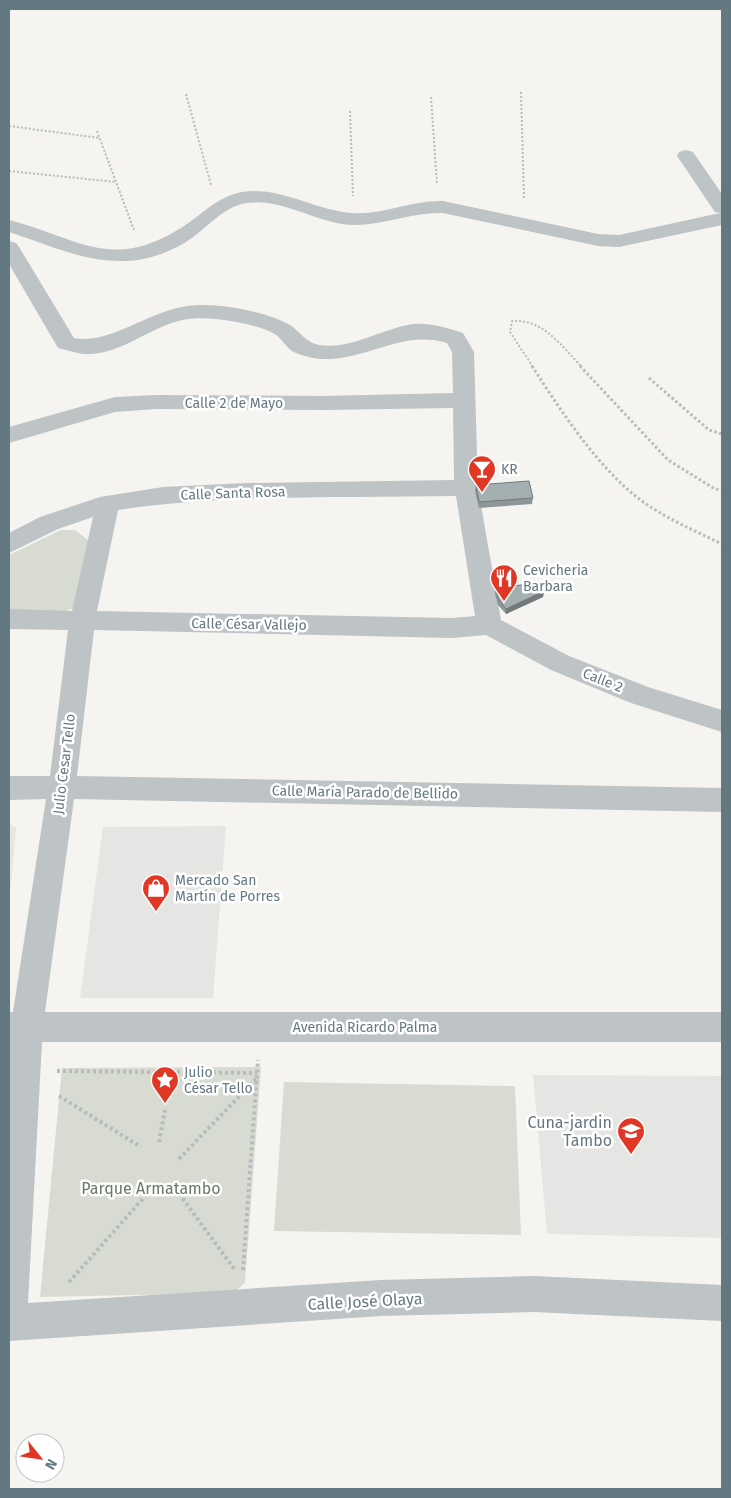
<svg xmlns="http://www.w3.org/2000/svg" width="731" height="1498" viewBox="0 0 731 1498" font-family="'Fira Sans',sans-serif">
  <style>
    .built { fill: #e5e6e4 }
    .green { fill: #d7dbd2 }
    .lines { fill: none; stroke-linecap: round; stroke-linejoin: round }
    .path-far2 { stroke: #b8bbbd; stroke-width: 2; stroke-dasharray: 2 2; stroke-linecap: butt }
    .path-far1 { stroke: #b8bbbd; stroke-width: 3; stroke-dasharray: 2.5 2.5; stroke-linecap: butt }
    .path { stroke: #b8bbbd; stroke-width: 4; stroke-dasharray: 3 3; stroke-linecap: butt }
    .minor { fill: #bec3c5; fill-rule: evenodd }
    .wall { fill: #8d9699 }
    .shaded-wall { fill: #737a7d }
    .building { fill: #a4afb2; stroke: #737a7d }
    .labels { text-anchor: middle; stroke-width: 5; stroke-linejoin: round; paint-order: stroke }
    .street-label { font-size: 14px; fill: #647881; stroke: #fff }
    .poi-label { font-size: 14px; fill: #647881; stroke: #fff; text-anchor: start }
    .near-poi-label { font-size: 16px; fill: #647881; stroke: #fff; text-anchor: end }
    .near-park-label { font-size: 16px; fill: #6a7963; stroke: #fff }
    .near-street-label { font-size: 16px; fill: #647881; stroke: #fff }
  </style>
  <rect width="100%" height="100%" fill="#f5f4f1"/>
  <g class="built">
    <path d="M9,823L16,828L9,906Z"/>
    <path d="M226,826L213,998H80L103,827Z"/>
    <path d="M533,1075L722,1076V1238L547,1234Z"/>
  </g>
  <g class="green">
    <path d="M61,530H75L89,541L74,608L58,614L9,613V555Z"/>
    <path d="M261,1067L245,1283L233,1293L40,1297L62,1068Z"/>
    <path d="M284,1082L515,1086L521,1235L274,1231Z"/>
  </g>
  <g class="lines">
    <g class="path-far2">
      <path d="M521,92L524,199"/>
      <path d="M186,94L211,185"/>
      <path d="M431,97L437,184"/>
      <path d="M350,111L353,196"/>
      <path d="M9,126L100,138"/>
      <path d="M97,131L134,230"/>
      <path d="M9,171L116,182"/>
      <path d="M533,367L510,332L512,321C544,319 561,346 582,367"/>
    </g>
    <g class="path-far1">
      <path d="M532,366C559,408 589,454 626,488C653,513 689,528 722,544"/>
      <path d="M580,366L668,460L715,489L722,490"/>
      <path d="M649,378L709,430L722,434"/>
    </g>
    <g class="path">
      <path d="M57,1071L257,1073"/>
      <path d="M59,1096L141,1147"/>
      <path d="M159,1142L165,1110"/>
      <path d="M179,1159L256,1079"/>
      <path d="M172,1184L235,1270"/>
      <path d="M243,1270L258,1060"/>
      <path d="M69,1282L148,1193"/>
    </g>
    <g class="minor">
      <path d="M686,150L693,152L722,194V225L619,247L598,246L443,213C408,212 376,229 342,224C309,219 276,196 242,204C221,209 204,231 186,242C122,280 72,253 9,232V220C79,238 110,272 181,228C202,215 216,197 242,192C281,186 315,211 353,213C384,215 412,200 443,201L598,234L619,235L720,213L715,212L677,156L679,152Z"/>
      <path d="M9,241L16,243L19,247L74,338C110,345 150,310 188,306C215,302 264,311 288,324C300,330 304,342 319,345C352,350 382,328 414,324C431,323 447,328 463,333L474,352L478,488L501,620L569,656L648,687L722,710V732L631,703L551,670L486,635L452,638L94,630L77,776L722,788V812L74,799L45,1012H722V1042H42L28,1303L381,1280L534,1276L722,1285V1321L534,1312L381,1316L9,1341V1012H13L46,799L9,800V776H50L68,630L9,629V609L72,611L93,517L58,529L9,553V533L40,517L100,497L163,487L247,483L454,480L453,408L324,410L156,409L115,412L9,443V427L115,397L156,395L324,396L453,393L452,352L447,343C403,329 366,361 322,359C314,359 299,355 292,351C285,346 281,337 273,333C253,323 210,316 188,319C152,324 122,356 84,354C76,353 67,350 58,348L9,264ZM456,496L475,616L452,618L97,611L118,510C229,494 344,498 456,496Z"/>
    </g>
  </g>
  <g class="wall">
    <path d="M476,485L533,498L532,504L479,508L475,491Z"/>
    <path d="M495,588L544,591L543,597L506,614L498,605L495,594Z"/>
  </g>
  <path class="shaded-wall" d="M544,591L543,597L506,614V609Z"/>
  <g class="building">
    <path d="M529,481L533,498L479,502L476,485Z"/>
    <path d="M538,583L544,591L506,609L499,600L495,588Z"/>
  </g>
  <defs>
    <g id="bar-pin" transform="scale(1.4375)"><path d="M0 17L-7.5 6A9.5 9.5 0 1 1 7.5 6Z" fill="#e03825" stroke="#fff"/><path d="M-6-5H6L.8 .8V4.5H3.5V6h-7V4.5H-.8V.8Z" fill="#fff"/></g>
    <g id="restaurant-pin" transform="scale(1.4375)"><path d="M0 17L-7.5 6A9.5 9.5 0 1 1 7.5 6Z" fill="#e03825" stroke="#fff"/><path d="M-5-6h1v4h1v-4h1v4h1v-4h1v5L-1.5 .5V6h-2V.5L-5-1ZM5-6V6H3V1.5H1.5Q1.5-4 5-6Z" fill="#fff"/></g>
    <g id="shop-pin" transform="scale(1.4375)"><path d="M0 17L-7.5 6A9.5 9.5 0 1 1 7.5 6Z" fill="#e03825" stroke="#fff"/><path d="M-5-2.5h2.3a2.7 3.5 0 0 1 5.4 0H5L5.5 6h-11ZM-1.5-2.5h3a1.5 2.3 0 0 0-3 0Z" fill="#fff"/></g>
    <g id="sight-pin" transform="scale(1.4375)"><path d="M0 17L-7.5 6A9.5 9.5 0 1 1 7.5 6Z" fill="#e03825" stroke="#fff"/><path d="M0-6L1.8-2.2L6-1.7L2.9 1.2L3.7 5.4L0 3.3L-3.7 5.4L-2.9 1.2L-6-1.7L-1.8-2.2Z" fill="#fff"/></g>
    <g id="school-pin" transform="scale(1.4375)"><path d="M0 17L-7.5 6A9.5 9.5 0 1 1 7.5 6Z" fill="#e03825" stroke="#fff"/><path d="M0-5L7-2L0 1L-7-2ZM-4 1L0 2.5L4 1V4Q0 6-4 4Z" fill="#fff"/></g>
  </defs>
  <g fill-rule="evenodd">
    <use href="#bar-pin" x="482" y="469"/>
    <use href="#restaurant-pin" x="504" y="578"/>
    <use href="#shop-pin" x="156" y="888"/>
    <use href="#sight-pin" x="165" y="1080"/>
    <use href="#school-pin" x="631" y="1131"/>
  </g>
  <g class="labels">
    <g class="street-label">
      <text x="234" y="408">Calle 2 de Mayo</text>
      <text transform="translate(233 493) rotate(-2)" y="5">Calle Santa Rosa</text>
      <text transform="translate(249 624) rotate(1)" y="5">Calle César Vallejo</text>
      <text transform="translate(603 680) rotate(22)" y="5">Calle 2</text>
      <text transform="translate(64 764) rotate(-83)" y="5">Julio Cesar Tello</text>
      <text transform="translate(365 792) rotate(1)" y="5">Calle María Parado de Bellido</text>
      <text x="365" y="1032">Avenida Ricardo Palma</text>
    </g>
    <g class="poi-label">
      <text x="501" y="474">KR</text>
      <text x="523" y="575">Cevicheria<tspan x="523" dy="16">Barbara</tspan></text>
      <text x="175" y="885">Mercado San<tspan x="175" dy="16">Martín de Porres</tspan></text>
      <text x="184" y="1077">Julio<tspan x="184" dy="16">César Tello</tspan></text>
    </g>
    <g class="near-poi-label">
      <text x="612" y="1128">Cuna-jardin<tspan x="612" dy="18">Tambo</tspan></text>
    </g>
    <g class="near-park-label">
      <text x="151" y="1194">Parque Armatambo</text>
    </g>
    <g class="near-street-label">
      <text transform="translate(365 1301) rotate(-3)" y="6">Calle José Olaya</text>
    </g>
  </g>
  <rect width="731" height="1498" fill="none" stroke="#647881" stroke-width="20"/>
  <g transform="translate(40 1458) rotate(120)"><circle r="24" fill="#ffffff" stroke="#c1c9cd"/>
  <path d="M0-4L9 19L0 12L-9 19Z" fill="#e03825"/>
  <text y="-8" font-size="14" font-weight="bold" text-anchor="middle" fill="#647881">N</text>
  </g>
</svg>
